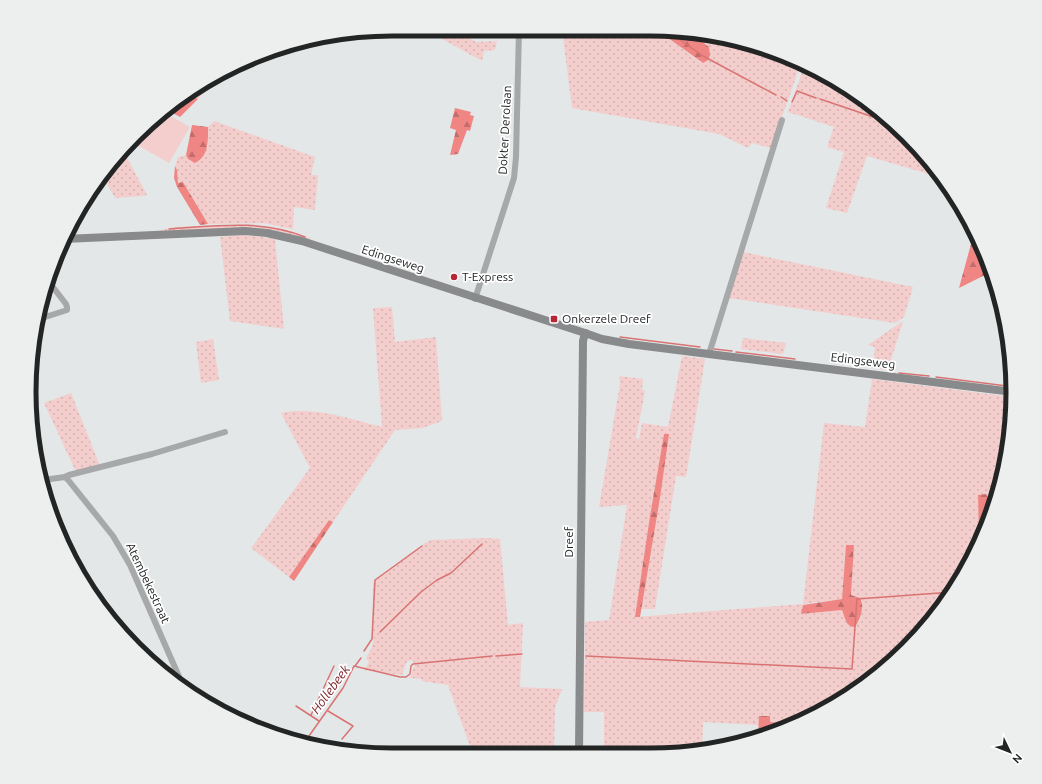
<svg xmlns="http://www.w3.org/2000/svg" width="1042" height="784" viewBox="0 0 1042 784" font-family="Ubuntu,sans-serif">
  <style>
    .green { fill: url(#green-dots); fill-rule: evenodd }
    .forest { fill: url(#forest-firs) }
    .pitch { fill: #f3cecc }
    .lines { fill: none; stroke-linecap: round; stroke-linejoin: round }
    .stream { stroke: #d97372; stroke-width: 1.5 }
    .street { stroke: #a7a8a9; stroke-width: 6 }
    .secondary { stroke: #888a8b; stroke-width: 8 }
    .poi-dot { fill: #b72635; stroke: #fff; stroke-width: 1.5 }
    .labels { text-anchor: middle; stroke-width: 3.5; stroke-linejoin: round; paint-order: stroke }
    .street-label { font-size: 12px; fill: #232525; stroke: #fff }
    .poi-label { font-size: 12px; fill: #232525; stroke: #fff; text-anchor: start }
    .water-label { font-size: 13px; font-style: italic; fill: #791c23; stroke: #fff }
    .rim { fill: none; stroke: #232525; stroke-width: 5 }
  </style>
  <defs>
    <pattern id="green-dots" width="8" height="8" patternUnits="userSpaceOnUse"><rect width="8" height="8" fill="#f3cecc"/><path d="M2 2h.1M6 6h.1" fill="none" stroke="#d0b1af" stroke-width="1.8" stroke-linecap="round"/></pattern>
    <pattern id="forest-firs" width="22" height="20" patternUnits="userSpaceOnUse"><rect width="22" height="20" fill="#ef8684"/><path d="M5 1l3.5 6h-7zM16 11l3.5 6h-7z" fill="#c16d6c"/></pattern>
  </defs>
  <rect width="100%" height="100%" fill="#e3e7e8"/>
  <g class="green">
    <path d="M424,29H453L476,42L497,41L495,50L484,51L482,61Z"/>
    <path d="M562,29L593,30L602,35L607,33L608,30H657L702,63L709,47L691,33L744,41L801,63L771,148L752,143L748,148L719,134L572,108Z"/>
    <path d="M805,64L811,67L871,104L939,177L867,156L847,213L826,208L844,152L827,147L834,127L788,112Z"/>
    <path d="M226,71L198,99L190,94L210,78Z"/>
    <path d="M214,121L315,157L311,175H318L315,210L294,207L293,229L263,223L208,224L183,182L178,183L177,170L175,166L178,157L186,155L191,161L208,147V127Z"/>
    <path d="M123,150L147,195L142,196L115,198L103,177L119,152Z"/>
    <path d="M239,225C264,225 287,228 310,238L309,239L281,232L158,231L175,227Z"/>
    <path d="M237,235L255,236L275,239L284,329L230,321L220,237Z"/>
    <path d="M743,252L913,287L904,317L895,323L729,298Z"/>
    <path d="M392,307L395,342L436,337L442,421L422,428L395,430L333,522L329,520L289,577L251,548L310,468L281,413C313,406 350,419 382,427L373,308Z"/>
    <path d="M903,321L888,370L873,368L875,347L868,345Z"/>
    <path d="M743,338L786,343L783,354L741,349Z"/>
    <path d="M213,339L219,380L201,383L196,342Z"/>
    <path d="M682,356L705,359L686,477L676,476L655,609H641L660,498L664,434L650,516L636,617L803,604L824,423L865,427L872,379L1012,397L1006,463L993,504L986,494L978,495L979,542L952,593L907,649L852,694L790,727L779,726V723L770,722V716H759V725L703,722L702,751L697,752H604V712H584L585,622L609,620L627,505L599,507L620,384L619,376L643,379L642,390L645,391L636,438L639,439L642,423L668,427ZM846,545H854L851,595L860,598L862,602L860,621L849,626L842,610L802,614L803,604L842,599Z"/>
    <path d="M71,393L100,466L76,472L44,403Z"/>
    <path d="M487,538L500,539L508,625L523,623L520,687L562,689L555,708L554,752H472L448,685L422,681V679L410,678L415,664L412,660L407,661L402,675L364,670L369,662L366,658L371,649L374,638L372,637L373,584L376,579L425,543L431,540Z"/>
  </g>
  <g class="forest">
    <path d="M657,30H674L691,33L709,47L710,55L708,60L703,63Z"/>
    <path d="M190,94L198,99L180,117L169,111Z"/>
    <path d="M455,108L471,112L470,115L474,116L470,131L467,130L458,154L450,155L456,130L450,128Z"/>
    <path d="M192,125L208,127C208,141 209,156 195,163L188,159L186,155Z"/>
    <path d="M175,166L177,170L178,183L183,182L208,224L200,225L177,187L174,178Z"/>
    <path d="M974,233L985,253L991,272L959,288Z"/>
    <path d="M664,434H669L660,498L640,617H635L650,516Z"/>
    <path d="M986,494L993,504L985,531L979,542L978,495Z"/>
    <path d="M329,520L333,522L294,581L289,577Z"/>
    <path d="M846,545H854L851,595L860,598C865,607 860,620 855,627C846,628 845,617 842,610L801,614L803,605L842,599Z"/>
    <path d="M759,716H770V722L780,723L779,730L758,736Z"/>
  </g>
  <path class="pitch" d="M167,114L190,127L169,163L132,142Z"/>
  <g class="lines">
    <g class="stream">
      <path d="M666,30L703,56L776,95"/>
      <path d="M781,97L787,101"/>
      <path d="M820,99L888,122"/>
      <path d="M792,102L797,91L816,98"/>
      <path d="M169,229C215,226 261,219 305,237"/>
      <path d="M620,337L700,347"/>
      <path d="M714,349L732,351"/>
      <path d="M736,352L795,359"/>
      <path d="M899,373L929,376"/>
      <path d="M936,377L1007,386"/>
      <path d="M1011,386H1012"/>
      <path d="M380,632L421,592L437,580L451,573L482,544"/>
      <path d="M364,651L372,639L375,580L422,546"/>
      <path d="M496,656L522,654"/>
      <path d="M586,656L852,669L857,599L953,592"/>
      <path d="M355,666L361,658"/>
      <path d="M296,706L319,721"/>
      <path d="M328,711L353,726L342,739"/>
      <path d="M311,715L334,666"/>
      <path d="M303,742L309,736L343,688L354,666L400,677H406L410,674L411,666L413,664L492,656"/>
    </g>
    <g class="street">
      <path d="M280,49L289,47L298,41"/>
      <path d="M475,299L514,178L516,157L519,29"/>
      <path d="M36,320L67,310V307L66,304L49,282"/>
      <path d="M709,354L782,120"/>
      <path d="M65,477L69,481L113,536L130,565L184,688"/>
      <path d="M43,480L65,477L69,475L152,454L225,432"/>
    </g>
    <g class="secondary">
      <path d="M64,239L245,231L267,233L302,241L585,333L602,339L629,344L1013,392"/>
      <path d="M579,752L583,341L585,333"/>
    </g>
  </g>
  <g class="poi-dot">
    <circle cx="454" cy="277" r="4"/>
    <rect x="550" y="315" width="8" height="8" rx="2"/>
  </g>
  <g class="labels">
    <g class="street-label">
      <text transform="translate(505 130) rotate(-87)" y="4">Dokter Derolaan</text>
      <text transform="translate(393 259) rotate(18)" y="4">Edingseweg</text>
      <text transform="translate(863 361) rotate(7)" y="4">Edingseweg</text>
      <text transform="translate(569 542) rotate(-90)" y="4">Dreef</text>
      <text transform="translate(148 583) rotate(65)" y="4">Atembekestraat</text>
    </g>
    <g class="poi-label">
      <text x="462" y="281">T-Express</text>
      <text x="562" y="323">Onkerzele Dreef</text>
    </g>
    <g class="water-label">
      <text transform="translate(330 689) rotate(-54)" y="5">Hollebeek</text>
    </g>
  </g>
  <path d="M0 0H1042V784H0ZM392 36H650A356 356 0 0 1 1006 392V392A356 356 0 0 1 650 748H392A356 356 0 0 1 36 392V392A356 356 0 0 1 392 36Z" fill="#edeeee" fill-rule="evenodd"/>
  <path class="rim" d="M392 36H650A356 356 0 0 1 1006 392V392A356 356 0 0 1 650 748H392A356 356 0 0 1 36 392V392A356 356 0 0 1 392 36Z"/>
  <g transform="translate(1010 752) rotate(133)" stroke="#ffffff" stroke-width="3" paint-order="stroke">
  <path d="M0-3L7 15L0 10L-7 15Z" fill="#232525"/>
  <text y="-6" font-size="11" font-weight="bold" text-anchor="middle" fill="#232525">N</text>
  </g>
</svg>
